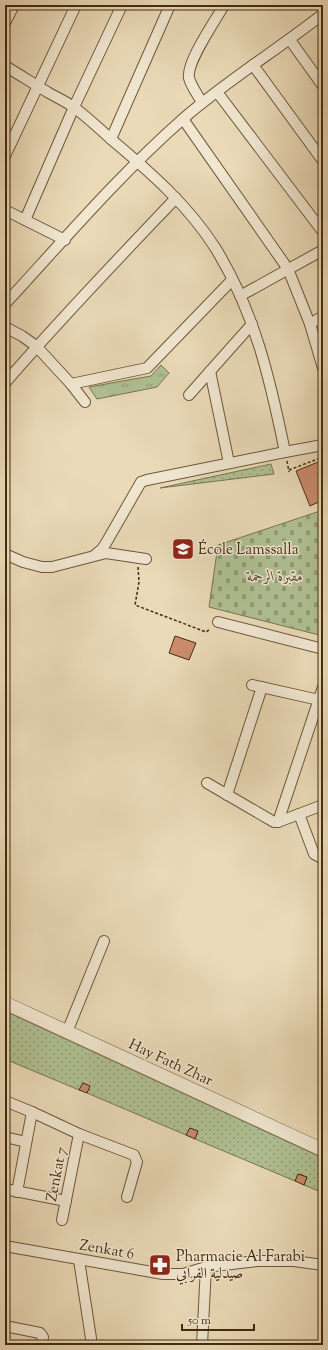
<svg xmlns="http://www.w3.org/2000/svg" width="328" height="1350" viewBox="0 0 328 1350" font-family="'Sorts Mill Goudy',Amiri,serif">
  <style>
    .grass { fill: url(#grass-dots); stroke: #7a7652 }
    .cemetery { fill: url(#cemetery-stones); stroke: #7a7652 }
    .park { fill: url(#park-tufts); stroke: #7a7652 }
    .building { fill: #cb8c6b; stroke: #432c0f }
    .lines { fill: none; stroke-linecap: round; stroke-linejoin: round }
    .minor-casing { stroke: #6d5839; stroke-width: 12 }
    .tertiary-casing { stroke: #6d5839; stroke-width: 14 }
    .path { stroke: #432c0f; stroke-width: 1.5; stroke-dasharray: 3 2; stroke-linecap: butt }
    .minor { stroke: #f1e7d1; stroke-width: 10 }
    .tertiary { stroke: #f1e7d1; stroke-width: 13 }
    .labels { text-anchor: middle; stroke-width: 3; stroke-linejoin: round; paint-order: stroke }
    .poi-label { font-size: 15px; fill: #432c0f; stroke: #f1e7d1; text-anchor: start }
    .park-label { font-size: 15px; font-style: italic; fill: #594a2a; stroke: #f1e7d1 }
    .street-label { font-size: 15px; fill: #432c0f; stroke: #f1e7d1 }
  </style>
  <defs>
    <pattern id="grass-dots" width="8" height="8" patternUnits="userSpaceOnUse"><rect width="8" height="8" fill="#b0c194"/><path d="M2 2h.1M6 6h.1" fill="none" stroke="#919d77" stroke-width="1.8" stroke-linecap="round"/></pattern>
    <pattern id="cemetery-stones" width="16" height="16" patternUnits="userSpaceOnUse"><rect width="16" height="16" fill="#b0c194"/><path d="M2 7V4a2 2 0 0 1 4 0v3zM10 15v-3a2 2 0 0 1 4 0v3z" fill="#919d77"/></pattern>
    <pattern id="park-tufts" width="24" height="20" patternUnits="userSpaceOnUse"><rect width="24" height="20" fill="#b0c194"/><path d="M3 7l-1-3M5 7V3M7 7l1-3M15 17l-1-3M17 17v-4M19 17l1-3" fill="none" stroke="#919d77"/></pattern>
  </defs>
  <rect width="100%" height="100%" fill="#eadab8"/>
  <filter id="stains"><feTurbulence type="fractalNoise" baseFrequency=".005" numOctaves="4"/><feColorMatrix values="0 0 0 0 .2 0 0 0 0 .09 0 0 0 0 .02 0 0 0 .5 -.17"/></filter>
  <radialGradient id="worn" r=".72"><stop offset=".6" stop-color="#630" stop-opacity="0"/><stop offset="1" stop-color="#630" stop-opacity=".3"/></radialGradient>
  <g class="grass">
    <path d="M271,464L274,474L160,488Z"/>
    <path d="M5,1011L323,1158V1193L304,1185L307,1177L299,1174L295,1181L195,1139L198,1131L190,1128L186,1135L87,1093L90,1086L83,1083L79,1090L5,1059Z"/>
  </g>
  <path class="cemetery" d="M323,510V636L209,607L218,545Z"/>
  <path class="park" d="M161,365L169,373L157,387L97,399L89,387L151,376Z"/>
  <g class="building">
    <path d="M323,460V500L310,506L296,471Z"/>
    <path d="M175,636L196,643L189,660L169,653Z"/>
    <path d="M83,1083L90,1086L87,1093L79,1090Z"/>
    <path d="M190,1128L198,1131L195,1139L186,1135Z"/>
    <path d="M298,1174L307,1177L304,1185L295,1181Z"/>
  </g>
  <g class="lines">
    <g class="minor-casing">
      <g id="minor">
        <path d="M5,23L14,5"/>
        <path d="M290,40L323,86"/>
        <path d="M253,65L323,161"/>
        <path d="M5,66C20,75 34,84 49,93C58,98 67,102 75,108C88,118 100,129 112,140C150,172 189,206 216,249C255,313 270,379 285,452"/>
        <path d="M217,92L323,232"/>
        <path d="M202,103C198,95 191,86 189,78C186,62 216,20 224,5"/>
        <path d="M183,119L288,269L310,324L323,368"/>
        <path d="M111,139L170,5"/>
        <path d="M5,156L76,5"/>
        <path d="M5,210L65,240"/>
        <path d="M25,220L74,107L122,5"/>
        <path d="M240,296L323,250"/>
        <path d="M5,304C63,241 119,175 184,118C228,80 277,50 323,14"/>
        <path d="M310,324L323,316"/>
        <path d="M5,327L22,336L36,346L71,384L85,402"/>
        <path d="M210,371L229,463"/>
        <path d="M5,383C60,319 118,259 176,198"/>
        <path d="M71,384L147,368L232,280"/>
        <path d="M189,395L252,324"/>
        <path d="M5,554L23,562L42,567H52L106,553L146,559"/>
        <path d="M95,555L102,549L106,543L141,482L147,480L285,452L323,445"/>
        <path d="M218,622L323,649"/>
        <path d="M252,685L319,700"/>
        <path d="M207,783L274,822H278L323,805"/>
        <path d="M227,795L262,687"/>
        <path d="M299,814L314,854L323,859"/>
        <path d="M278,822L323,687"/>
        <path d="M67,1032L104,941"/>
        <path d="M5,1101L32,1112L79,1134L134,1155L137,1162L127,1197"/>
        <path d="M5,1137L26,1142"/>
        <path d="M5,1189L66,1201"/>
        <path d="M17,1192L32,1112"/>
        <path d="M62,1220L79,1134"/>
        <path d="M5,1246L163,1274H183L206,1267L257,1261H294L323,1265"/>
        <path d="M79,1260L92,1345"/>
        <path d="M5,1326L40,1333L43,1337L41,1345"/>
        <path d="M202,1345L206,1267"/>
      </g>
    </g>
    <g class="tertiary-casing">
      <path id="tertiary" d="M5,1003L323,1150"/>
    </g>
    <g class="path">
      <path d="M287,461L289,472"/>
      <path d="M289,470L323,457"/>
      <path d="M138,567L139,582L135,605L206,632L210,629"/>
    </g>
    <use href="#minor" class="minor"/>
    <use href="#tertiary" class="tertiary"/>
  </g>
  <defs>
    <g id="school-square" transform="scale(1.15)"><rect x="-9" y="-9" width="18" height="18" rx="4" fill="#8f2418" stroke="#f1e7d1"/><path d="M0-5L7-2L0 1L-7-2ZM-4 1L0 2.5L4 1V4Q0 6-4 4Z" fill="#fff"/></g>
    <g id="pharmacy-square" transform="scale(1.15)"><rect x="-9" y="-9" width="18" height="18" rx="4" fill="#8f2418" stroke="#f1e7d1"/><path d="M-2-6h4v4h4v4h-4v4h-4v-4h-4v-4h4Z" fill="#fff"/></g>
  </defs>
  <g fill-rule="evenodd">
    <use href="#school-square" x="183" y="549"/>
    <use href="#pharmacy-square" x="160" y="1265"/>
  </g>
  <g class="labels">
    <g class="poi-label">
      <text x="198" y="554">École Lamssalla</text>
      <text x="176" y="1261">Pharmacie Al Farabi<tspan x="176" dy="17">صيدلية الفرابي</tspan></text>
    </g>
    <g class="park-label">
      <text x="275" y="581">مقبرة الرحمة</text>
    </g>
    <g class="street-label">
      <text transform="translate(171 1062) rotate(25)" y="5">Hay Fath Zhar</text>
      <text transform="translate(56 1174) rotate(-79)" y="5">Zenkat 7</text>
      <text transform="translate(107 1249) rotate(10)" y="5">Zenkat 6</text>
    </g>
  </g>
  <rect width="328" height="1350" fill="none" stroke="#eadab8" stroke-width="20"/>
  <rect x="6" y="6" width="316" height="1338" fill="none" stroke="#432c0f" stroke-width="2"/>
  <rect x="10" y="10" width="308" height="1330" fill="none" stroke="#432c0f"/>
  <path d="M182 1324v6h72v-6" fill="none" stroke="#432c0f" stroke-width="2"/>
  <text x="188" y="1324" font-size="12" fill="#432c0f" stroke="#f1e7d1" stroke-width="3" paint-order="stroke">50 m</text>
  <rect width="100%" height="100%" filter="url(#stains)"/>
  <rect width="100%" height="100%" fill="url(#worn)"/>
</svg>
